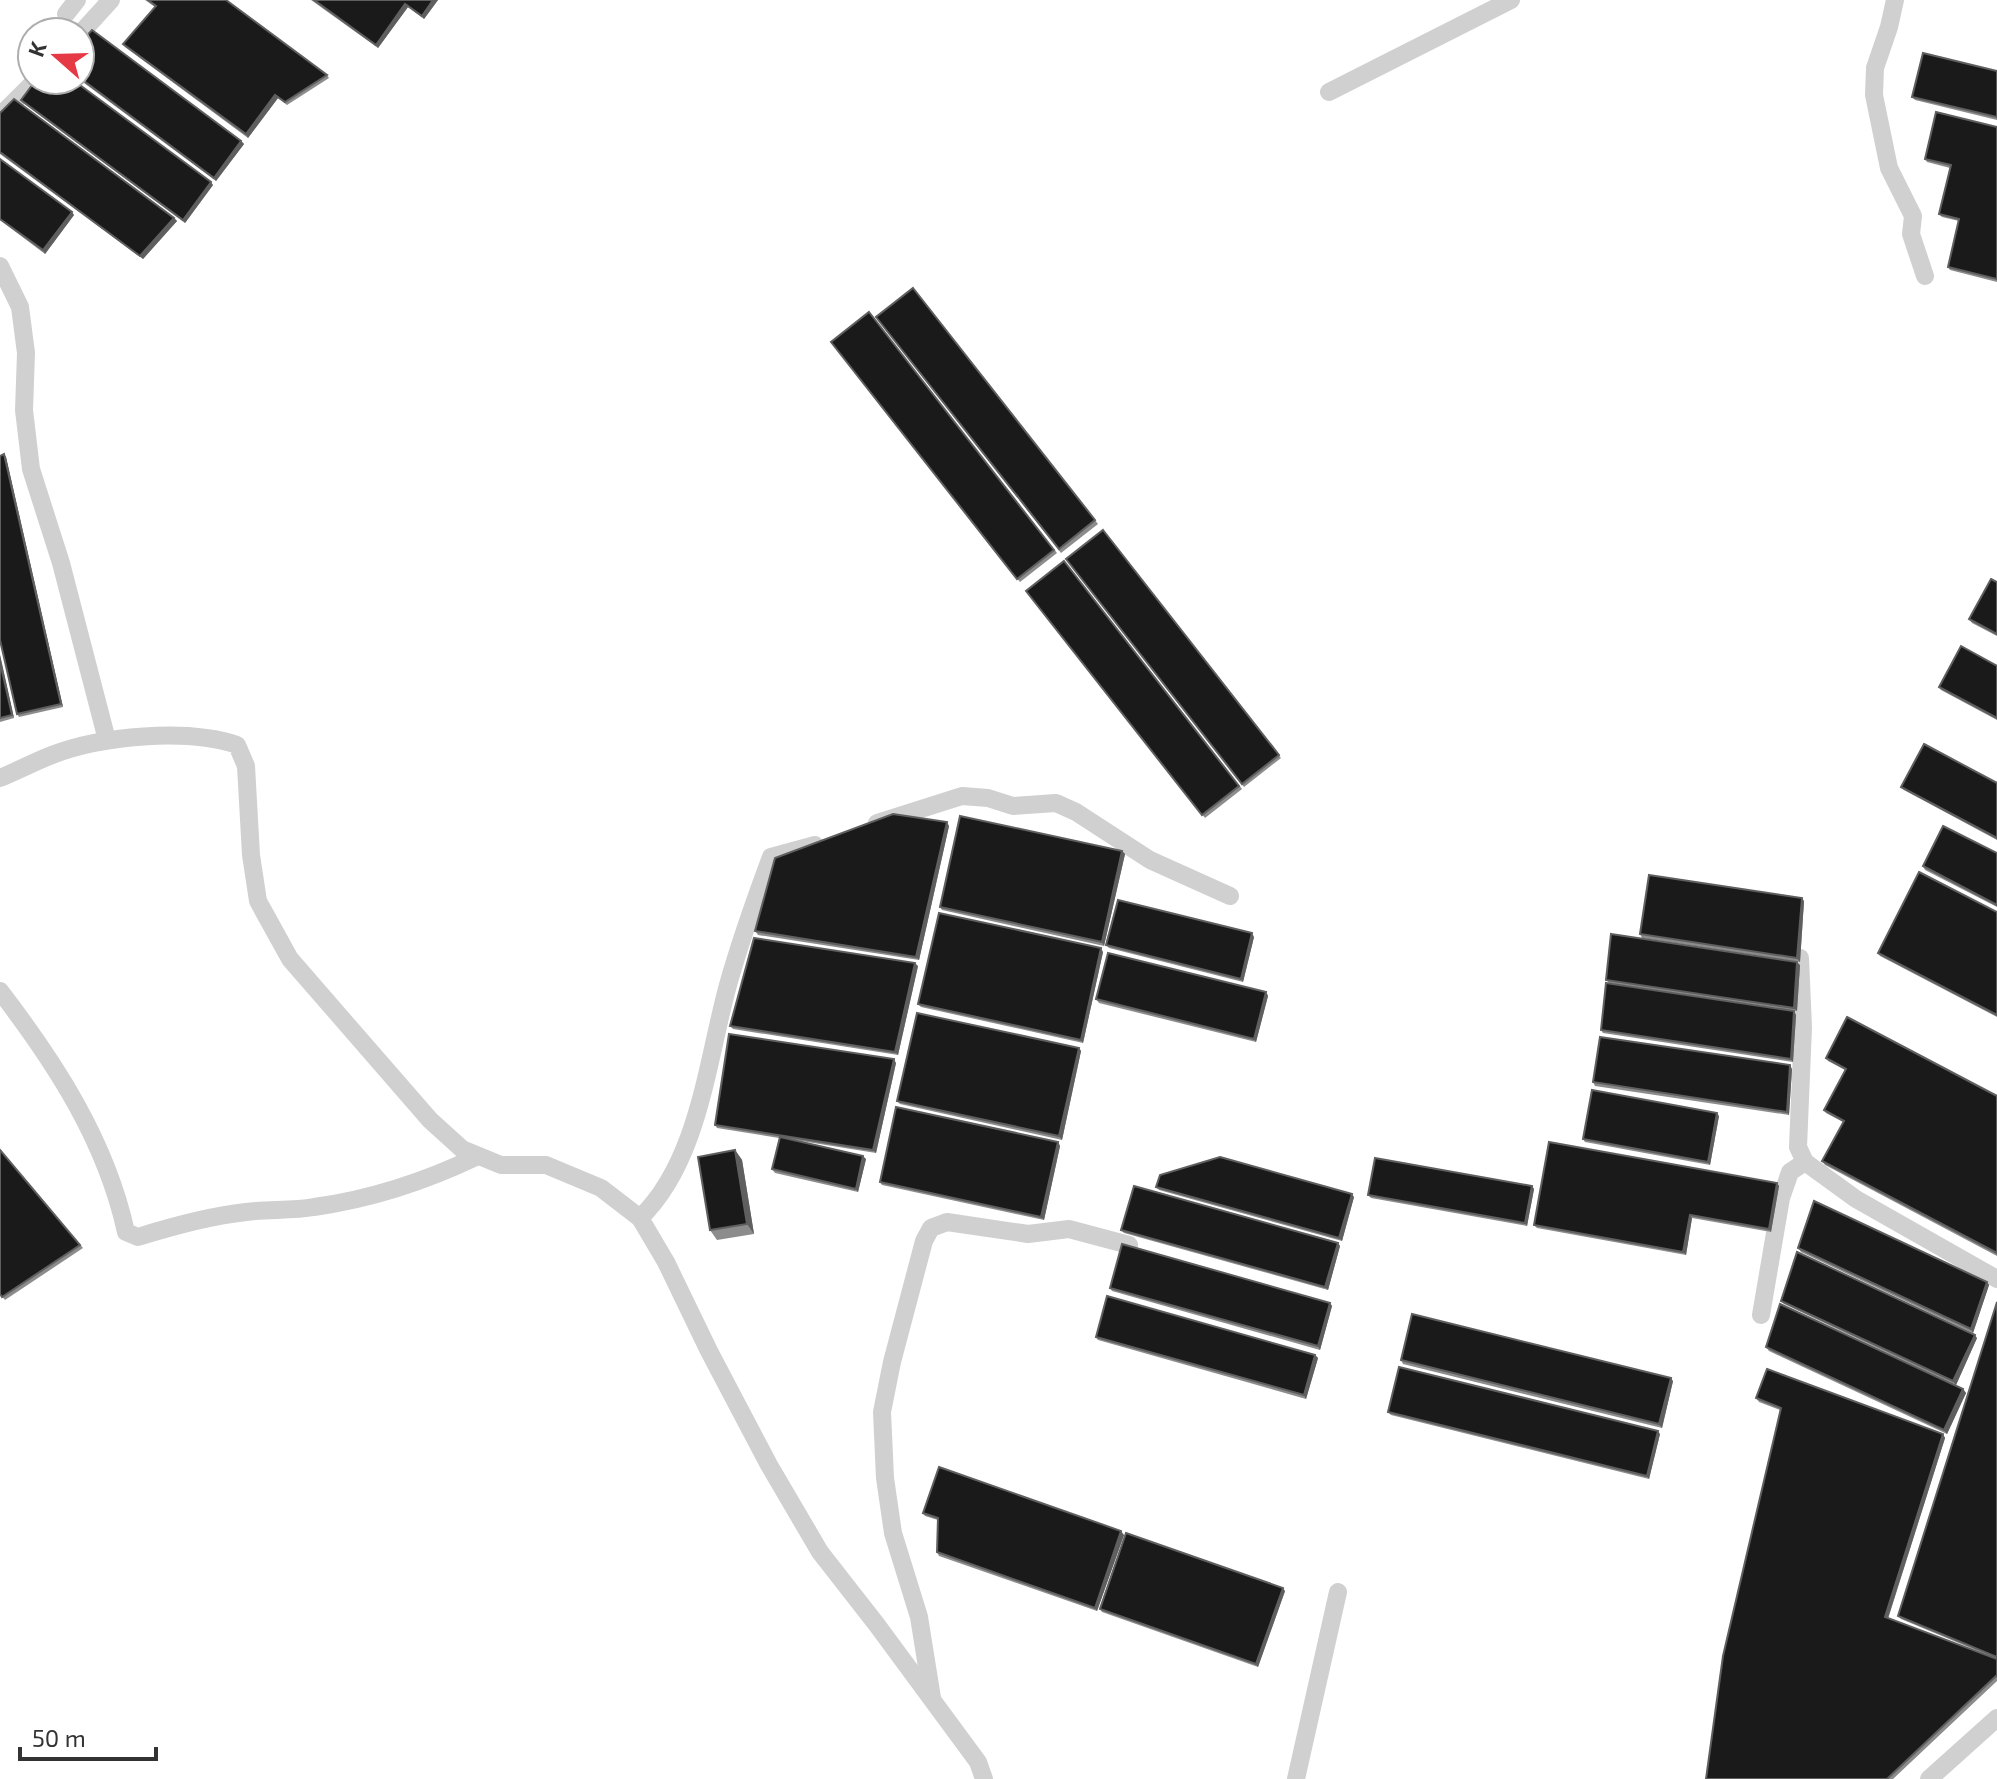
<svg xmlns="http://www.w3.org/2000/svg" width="1997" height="1779" viewBox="0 0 1997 1779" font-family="'Exo 2',sans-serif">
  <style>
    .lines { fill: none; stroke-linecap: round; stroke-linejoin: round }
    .minor { stroke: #d0d0d0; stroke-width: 18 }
    .wall { fill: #8c8c8c }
    .shaded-wall { fill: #5f5f5f }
    .building { fill: #1a1a1a; stroke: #5f5f5f; stroke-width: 2 }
  </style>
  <rect width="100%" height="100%" fill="#fff"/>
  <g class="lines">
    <g class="minor">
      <path d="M1895,0L1889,27L1875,68L1874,95L1889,168L1913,216L1911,234L1925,276"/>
      <path d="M66,14L77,0"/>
      <path d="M80,34L111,0"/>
      <path d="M1329,92L1511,0"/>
      <path d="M0,116L36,80"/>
      <path d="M0,266L20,307L26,353L24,410L31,469L61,563L107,740"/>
      <path d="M0,778C17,771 34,762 52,755C101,736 186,728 237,745L246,766L251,855L258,901L290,959L430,1120L462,1149L501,1165H546L601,1188L640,1218L666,1262L709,1351L769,1465L820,1552L877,1625L978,1762L984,1779"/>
      <path d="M877,823L962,796L988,798L1013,806L1056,803L1076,812L1150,860L1230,896"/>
      <path d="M1800,958L1803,1027L1798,1147L1805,1162L1856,1199L1997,1279"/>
      <path d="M0,991C56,1064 106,1141 126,1232L138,1237C173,1226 210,1216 246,1212C269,1209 292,1211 314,1207C372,1199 426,1181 478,1156"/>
      <path d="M640,1218C699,1161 707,1061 728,985C740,942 755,900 771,857L815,845"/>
      <path d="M1761,1315L1781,1198L1790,1172L1805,1162"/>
      <path d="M932,1698L919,1617L893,1533L885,1478L882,1412L892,1362L924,1241L931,1228L947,1222L1028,1234L1069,1229L1129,1245"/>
      <path d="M1296,1779L1338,1592"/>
      <path d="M1929,1779L1997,1718"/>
    </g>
  </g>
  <g class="wall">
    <path d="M145,0H226L327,75L329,78L287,105L278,98L248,138L125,47L123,44L155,7Z"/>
    <path d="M311,0H438L424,19L408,7L378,48Z"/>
    <path d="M80,43L241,141L244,144L216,181L80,80Z"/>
    <path d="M1997,71V120L1915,100L1912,97Z"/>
    <path d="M21,100L213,185L185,223L23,103Z"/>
    <path d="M0,113L174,218L177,221L143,259L0,154Z"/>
    <path d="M1997,127V282L1950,270L1948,267L1959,221L1942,217L1939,214L1950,168L1927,162L1925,159Z"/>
    <path d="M0,159L74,215L45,254L0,220Z"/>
    <path d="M913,288L1098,524L1061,553L876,317Z"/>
    <path d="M869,312L1057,553L1020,582L831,342Z"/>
    <path d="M4,454L6,457L63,707L19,717L17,714Z"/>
    <path d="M1103,530L1281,758L1244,787L1066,559Z"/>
    <path d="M1064,561L1242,789L1205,818L1026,591Z"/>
    <path d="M1997,582V636L1972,623L1969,619Z"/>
    <path d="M0,655L14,718L0,722Z"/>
    <path d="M1997,666V720L1941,690L1939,687Z"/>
    <path d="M1997,783V840L1904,790L1901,787Z"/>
    <path d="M949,826L919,960L758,935L755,931Z"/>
    <path d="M1122,851L1125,854L1104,946L942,910L940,907Z"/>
    <path d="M1997,853V907L1925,870L1923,866Z"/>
    <path d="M1804,901L1800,962L1642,938L1640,934Z"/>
    <path d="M1997,912V1017L1880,956L1878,953Z"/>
    <path d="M1254,937L1243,982L1109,948L1106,945Z"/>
    <path d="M1103,952L1083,1043L921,1007L918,1004Z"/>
    <path d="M1800,965L1797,1011L1609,983L1606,980Z"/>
    <path d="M918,966L898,1055L733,1029L730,1026Z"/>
    <path d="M1266,992L1268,996L1256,1042L1099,1003L1096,999Z"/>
    <path d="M1794,1011L1796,1015L1793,1062L1603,1033L1601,1030Z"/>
    <path d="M1079,1048L1081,1051L1062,1140L900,1104L897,1101Z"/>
    <path d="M1826,1058L1997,1096V1256L1825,1165L1822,1161L1843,1122L1826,1113L1824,1110L1845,1070L1828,1061Z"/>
    <path d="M896,1063L876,1153L795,1140L866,1159L858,1192L775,1173L772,1169L779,1138L717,1128L715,1125Z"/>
    <path d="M1792,1069L1789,1115L1595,1086L1593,1082Z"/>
    <path d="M1719,1116L1710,1165L1585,1142L1583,1139Z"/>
    <path d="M1058,1142L1060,1146L1044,1220L882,1185L880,1182Z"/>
    <path d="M0,1150L83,1248L5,1300L0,1294Z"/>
    <path d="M735,1150L742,1160L754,1234L717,1240L710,1230Z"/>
    <path d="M1777,1183L1779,1186L1771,1232L1692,1218L1686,1255L1537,1228L1534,1225Z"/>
    <path d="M1532,1186L1534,1189L1527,1226L1371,1198L1368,1195Z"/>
    <path d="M1156,1187L1354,1197L1342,1241L1159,1190Z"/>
    <path d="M1121,1230L1338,1243L1340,1246L1328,1290L1124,1233Z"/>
    <path d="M1798,1248L1987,1282L1989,1285L1973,1333L1801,1252Z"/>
    <path d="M1110,1288L1330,1303L1332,1306L1320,1350L1112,1291Z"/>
    <path d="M1781,1301L1977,1338L1956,1385L1784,1304Z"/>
    <path d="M1997,1302V1681L1893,1779H1706L1780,1410L1759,1402L1756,1398L1943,1434L1945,1438L1888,1619L1997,1659L1901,1619L1898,1616Z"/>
    <path d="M1096,1337L1315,1355L1318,1358L1306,1399L1098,1340Z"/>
    <path d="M1766,1347L1963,1389L1966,1393L1947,1434L1769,1351Z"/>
    <path d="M1401,1360L1673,1381L1662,1428L1403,1364Z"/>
    <path d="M1388,1412L1660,1434L1649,1479L1391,1415Z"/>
    <path d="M923,1513L1124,1535L1097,1611L939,1556L937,1552L938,1520L925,1516Z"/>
    <path d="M1285,1591L1258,1667L1102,1612L1100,1609Z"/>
  </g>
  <g class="shaded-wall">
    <path d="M433,0H438L424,19L422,16Z"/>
    <path d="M405,4L408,7L378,48L376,45Z"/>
    <path d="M275,95L278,98L248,138L246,134Z"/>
    <path d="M241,141L244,144L216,181L214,178Z"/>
    <path d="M211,182L213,185L185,223L183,220Z"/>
    <path d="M72,212L74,215L45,254L43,250Z"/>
    <path d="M174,218L177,221L143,259L140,256Z"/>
    <path d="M4,454L6,457L63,707L61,704Z"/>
    <path d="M0,655L14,718L12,715L0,662Z"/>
    <path d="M947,822L949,826L919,960L916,957Z"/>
    <path d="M1122,851L1125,854L1104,946L1102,942Z"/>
    <path d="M1802,898L1804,901L1800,962L1797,958Z"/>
    <path d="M1252,933L1254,937L1243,982L1241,979Z"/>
    <path d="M1101,948L1103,952L1083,1043L1081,1040Z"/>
    <path d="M1797,962L1800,965L1797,1011L1794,1008Z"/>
    <path d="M915,963L918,966L898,1055L895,1052Z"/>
    <path d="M1266,992L1268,996L1256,1042L1254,1039Z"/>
    <path d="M1794,1011L1796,1015L1793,1062L1791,1059Z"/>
    <path d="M1079,1048L1081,1051L1062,1140L1059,1136Z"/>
    <path d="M894,1059L896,1063L876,1153L873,1150Z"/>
    <path d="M1790,1065L1792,1069L1789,1115L1787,1112Z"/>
    <path d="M1717,1113L1719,1116L1710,1165L1708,1162Z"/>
    <path d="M1058,1142L1060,1146L1044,1220L1041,1217Z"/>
    <path d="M735,1150L742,1160L754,1234L747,1224Z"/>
    <path d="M863,1156L866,1159L858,1192L856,1189Z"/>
    <path d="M1777,1183L1779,1186L1771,1232L1769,1229Z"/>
    <path d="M1532,1186L1534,1189L1527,1226L1525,1223Z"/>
    <path d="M1352,1194L1354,1197L1342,1241L1339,1238Z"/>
    <path d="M1690,1215L1692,1218L1686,1255L1683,1252Z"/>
    <path d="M1338,1243L1340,1246L1328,1290L1325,1287Z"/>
    <path d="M1987,1282L1989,1285L1973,1333L1971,1329Z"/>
    <path d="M1330,1303L1332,1306L1320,1350L1318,1346Z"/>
    <path d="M1975,1335L1977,1338L1956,1385L1953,1381Z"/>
    <path d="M1315,1355L1318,1358L1306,1399L1304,1395Z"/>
    <path d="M1671,1378L1673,1381L1662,1428L1659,1424Z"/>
    <path d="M1963,1389L1966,1393L1947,1434L1944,1430Z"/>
    <path d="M1658,1431L1660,1434L1649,1479L1647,1476Z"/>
    <path d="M1943,1434L1945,1438L1887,1621L1885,1617Z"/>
    <path d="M1121,1531L1124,1535L1097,1611L1095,1608Z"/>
    <path d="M1283,1588L1285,1591L1258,1667L1256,1664Z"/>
  </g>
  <g class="building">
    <path d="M148,0H226L327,75L285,102L275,95L246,134L123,44L156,6Z"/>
    <path d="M314,0H433L422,16L405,4L376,45Z"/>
    <path d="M92,30L241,141L214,178L80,78V43Z"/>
    <path d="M1923,53L1997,71V117L1912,97Z"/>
    <path d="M36,80H73L211,182L183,220L21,100Z"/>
    <path d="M14,99L174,218L140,256L0,152V113Z"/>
    <path d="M1936,112L1997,127V279L1948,267L1959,219L1939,214L1951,165L1925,159Z"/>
    <path d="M0,159L72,212L43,250L0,219Z"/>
    <path d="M913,288L1095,520L1059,549L876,317Z"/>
    <path d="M869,312L1054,550L1017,579L831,342Z"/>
    <path d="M4,454L61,704L17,714L0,640V456Z"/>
    <path d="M1103,530L1279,755L1242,784L1066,559Z"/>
    <path d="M1064,561L1239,786L1202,815L1026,591Z"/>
    <path d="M1991,579L1997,582V634L1969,619Z"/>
    <path d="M1961,646L1997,666V718L1939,687Z"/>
    <path d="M0,662L12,715L0,718Z"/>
    <path d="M1924,744L1997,783V838L1901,787Z"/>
    <path d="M893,814L947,822L916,957L755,931L775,858Z"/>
    <path d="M960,816L1122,851L1102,942L940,907Z"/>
    <path d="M1943,826L1997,853V905L1923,866Z"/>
    <path d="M1919,872L1997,912V1015L1878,953Z"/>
    <path d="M1649,875L1802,898L1797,958L1640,934Z"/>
    <path d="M1118,900L1252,933L1241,979L1106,945Z"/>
    <path d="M939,913L1101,948L1081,1040L918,1004Z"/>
    <path d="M1611,934L1797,962L1794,1008L1606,980Z"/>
    <path d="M754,938L915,963L895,1052L730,1026Z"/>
    <path d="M1108,953L1266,992L1254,1039L1096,999Z"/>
    <path d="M1606,983L1794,1011L1791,1059L1601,1030Z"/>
    <path d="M917,1013L1079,1048L1059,1136L897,1101Z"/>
    <path d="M1847,1017L1997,1096V1253L1822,1161L1844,1121L1824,1110L1846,1069L1826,1058Z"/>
    <path d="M729,1034L894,1059L873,1150L715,1125Z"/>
    <path d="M1600,1037L1790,1065L1787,1112L1593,1082Z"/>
    <path d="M1592,1090L1717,1113L1708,1162L1583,1139Z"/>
    <path d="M896,1107L1058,1142L1041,1217L880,1182Z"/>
    <path d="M780,1137L863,1156L856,1189L772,1169Z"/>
    <path d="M1549,1142L1777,1183L1769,1229L1690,1215L1683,1252L1534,1225Z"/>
    <path d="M0,1150L80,1245L2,1297L0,1294Z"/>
    <path d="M735,1150L747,1224L710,1230L698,1157Z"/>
    <path d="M1220,1157L1352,1194L1339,1238L1156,1187L1160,1175Z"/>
    <path d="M1375,1158L1532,1186L1525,1223L1368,1195Z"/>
    <path d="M1134,1186L1338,1243L1325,1287L1121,1230Z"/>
    <path d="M1814,1201L1987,1282L1971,1329L1798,1248Z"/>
    <path d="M1122,1244L1330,1303L1318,1346L1110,1288Z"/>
    <path d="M1797,1252L1975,1335L1953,1381L1781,1301Z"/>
    <path d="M1107,1296L1315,1355L1304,1395L1096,1337Z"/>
    <path d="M1997,1302V1657L1898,1616Z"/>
    <path d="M1780,1304L1963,1389L1944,1430L1766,1347Z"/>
    <path d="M1412,1314L1671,1378L1659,1424L1401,1360Z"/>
    <path d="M1399,1367L1658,1431L1647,1476L1388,1412Z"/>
    <path d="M1767,1369L1943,1434L1885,1617L1997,1659V1675L1887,1779H1706L1723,1656L1781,1408L1756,1398Z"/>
    <path d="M939,1467L1121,1531L1095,1608L937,1552L938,1518L923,1513Z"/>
    <path d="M1126,1533L1283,1588L1256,1664L1100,1609Z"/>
  </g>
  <g transform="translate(56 56) rotate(290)"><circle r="38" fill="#ffffff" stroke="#adadad" stroke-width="2"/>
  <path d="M0-6L14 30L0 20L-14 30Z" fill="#e63946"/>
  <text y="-12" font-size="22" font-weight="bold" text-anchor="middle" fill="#333333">K</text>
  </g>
  <path d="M20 1747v12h136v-12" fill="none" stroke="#333333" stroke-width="4"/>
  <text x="32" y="1747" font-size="24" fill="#333333" stroke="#ffffff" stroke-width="6" paint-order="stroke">50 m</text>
</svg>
